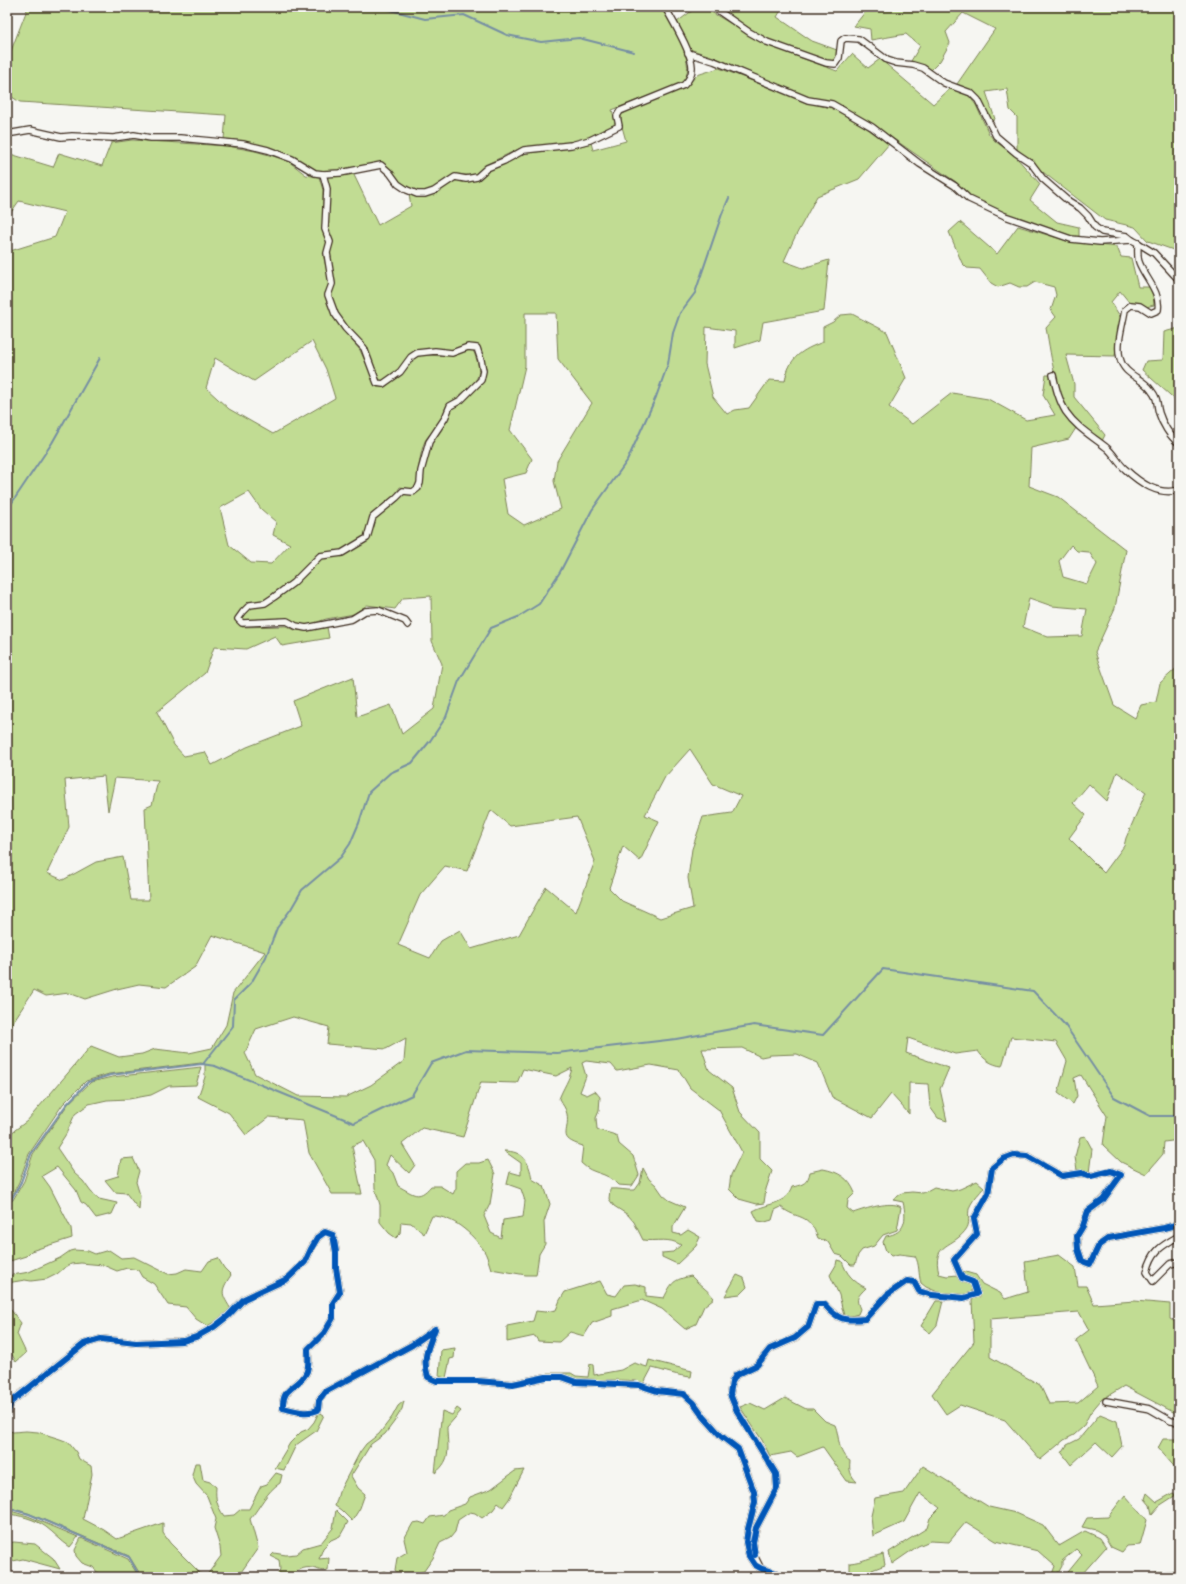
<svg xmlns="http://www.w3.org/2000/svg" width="1186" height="1584" viewBox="0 0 1186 1584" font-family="Delius,sans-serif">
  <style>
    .green { fill: #c1dc93; stroke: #7e8358; fill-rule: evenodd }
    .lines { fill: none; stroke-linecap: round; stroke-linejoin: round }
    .stream { stroke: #768fa3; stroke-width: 2 }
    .street-casing { stroke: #3b2a1e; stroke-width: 8 }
    .street { stroke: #f6f6f2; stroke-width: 5.5 }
    .cycleway-casing { stroke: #f6f6f2; stroke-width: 8 }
    .cycleway { stroke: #0057b8; stroke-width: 6 }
  </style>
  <rect width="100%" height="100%" fill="#f6f6f2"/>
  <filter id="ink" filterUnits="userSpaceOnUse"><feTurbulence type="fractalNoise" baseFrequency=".025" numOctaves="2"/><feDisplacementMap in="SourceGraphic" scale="8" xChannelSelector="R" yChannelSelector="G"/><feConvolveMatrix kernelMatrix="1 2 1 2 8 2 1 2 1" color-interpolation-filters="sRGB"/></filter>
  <g filter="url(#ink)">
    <g class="green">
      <path d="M28,7H662C672,24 699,66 682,83L612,110L616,124L588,139L552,145L523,147L485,165L475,176C469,176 459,173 453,175C446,178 440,186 432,189C410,199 394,177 382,163L322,173L314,171L243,142L224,139L226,115L20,102L7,94V61Z"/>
      <path d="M697,7H708L711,12L767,45L837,71L852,54L868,68L880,59L933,104L951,88L963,93L969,96L976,105L989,134L995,141L1015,156L1040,184L1030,200L1057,222L1079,227V238L1019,220L969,199L956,182L872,124L832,101L807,97L714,57L689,49L677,22Z"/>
      <path d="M717,7H783L777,17L812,41L837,50V57L833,61L825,60L767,40Z"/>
      <path d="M869,7H1179V252L1148,241L1135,227L1105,220L1039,169L1017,149V117L1010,110L1007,89L986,92L995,119L991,122C982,99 980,94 957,84L995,29L963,13L946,32L950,43L940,61L931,70L911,61L920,46L906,34L871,40L870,29L854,26Z"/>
      <path d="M719,68L807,102L832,108L848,115L889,144L859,179L817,196L794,239L784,261L803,268L829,260L824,311L763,322L760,340L735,348V331L706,327L705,364L713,397L727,414L735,410L749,408L769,380L785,381C789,357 802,350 823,342V327L833,322L841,315L852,314L887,332L906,378L889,407L912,424L952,393L988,399L1026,420L1055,415L1043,395L1046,375H1051C1056,401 1060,408 1076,428L1069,439L1031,448L1029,486L1058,497L1126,550L1115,608L1095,652L1114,705L1135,718L1141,705L1156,702L1160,683L1179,666V1140L1164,1142L1163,1154L1146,1174L1121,1162L1103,1145L1107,1116L1081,1075L1074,1078L1077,1096L1073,1104L1058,1093L1067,1061L1056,1042L1011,1037L1002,1066C992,1065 983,1059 978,1051L955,1054L908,1038L906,1053L949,1068L940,1089L947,1121L938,1118L930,1107L928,1084L909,1083V1114L891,1094L872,1118L832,1097L818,1063L797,1054L771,1055L761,1057L742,1048L702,1049L709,1070L732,1088L740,1112L760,1133V1159L772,1171L766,1189L764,1203L757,1204L739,1199L729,1189L731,1175L742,1152L719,1110L690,1088L679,1070L651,1065L617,1071L611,1064L586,1061L582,1063L586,1076L580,1092L587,1095L595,1091L600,1097L599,1111L596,1118L597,1129C604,1133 610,1132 617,1136L619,1144L633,1156L639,1175L632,1186L618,1185C605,1170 594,1176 581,1163L583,1146C556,1138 570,1133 567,1114C566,1108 562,1104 559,1099C563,1088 570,1079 572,1068L556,1076L523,1069L517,1083L481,1082L463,1137L422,1128L402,1144L415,1165L409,1173L390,1155L386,1165L393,1173L398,1186C414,1194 418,1201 431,1186H440L453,1194L456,1188V1171L465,1163H479L488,1160L495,1174L490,1204L484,1216L491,1233L501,1238L503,1220L523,1217L525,1201L521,1189L507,1184L510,1172L521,1175V1163L504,1151C523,1151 529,1161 532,1179L544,1186L550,1204L544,1222L545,1244L539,1254L536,1275H526L491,1269C489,1263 487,1255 483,1249C471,1233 453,1216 432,1216L424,1234L411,1223L401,1222L400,1234L396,1238L389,1233L380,1222V1205L375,1188L374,1160L363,1141L352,1146L362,1194H332L309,1153L303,1120L269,1117L246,1135L229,1113L198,1097L205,1077V1064L201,1063L109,1074L86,1081L63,1104L29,1154L19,1182L10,1199L7,1200V1136L27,1121L91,1046L119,1057L142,1054L155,1049L189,1053L212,1048L226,1025L233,993L265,952L212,935L195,967L166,987L139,984L117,989L85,999L69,993L46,996L34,990L7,1031V922L11,916L7,914V252L55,237L65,212L19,201L7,218V153L53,167L59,153L102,166L111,143L132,140L227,146L255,151L287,160L306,175L319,177L323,190V221L328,244L323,254L330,284L325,293L328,305L333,316L343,330L360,350L377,387H385L404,372L415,357L424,355L446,356L455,355L462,350H473C484,375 479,380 459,396C456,399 450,402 447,405C444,410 443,417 440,422C436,429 428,435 425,441C420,452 418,471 418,483L412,489L400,487L393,498L371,515L364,537L341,550L319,555L299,575L273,596L263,602L247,604L240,613L236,620L242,627L286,626L295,630L307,631L327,627L329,638L282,646L275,636L246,649L214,647L205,673L157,712L174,745L184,756L205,752L212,765L247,747L301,726L293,701L353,677L357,717L391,705L402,734L434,709L442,664L432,641L431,596L403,598L395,609L367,605L354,614L326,619L306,626L244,621L241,619L251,607L267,605L322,558L344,555L369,540L375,518L405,493L413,495L421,487L424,469L431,442L440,432L453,407L483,380L486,369L483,357L478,346L467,344L451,351H415L397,372L384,381H380L366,345L346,326L337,312L330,293L335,282L329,252L326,177L353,173L378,225L411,206L409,194L419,197L455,179L468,181L489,170L507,163L525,152H537L554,148H573L591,143L593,150L626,141L621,123V115L630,110L686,87L697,75ZM525,313H556L558,359L592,403L557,461L554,481L561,509L524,525L508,514L502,479L526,473L532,459L510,430L525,366ZM312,341L326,369L335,398L273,434L229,409L206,388L215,358L254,381ZM249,492L261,509L276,522L273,535L290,544L271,564L251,563L229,545L220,508ZM1071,545L1077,551L1089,552L1097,564L1087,584L1063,577L1059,561ZM1029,598L1052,606L1087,609L1082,636L1048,637L1023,627ZM690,749L713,784L741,796L732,813L703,817L692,849L688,878L693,908L660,918L622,901L609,888L623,846L640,861L659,821L645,815L665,777ZM1117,772L1146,792L1126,838L1124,846L1104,873L1069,838L1086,815L1073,803L1089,784L1107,801ZM104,776L108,811L115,778L158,781L152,805L145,808L149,900H131L123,857L96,862L63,880L47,873L69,827L65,780ZM491,810L510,826L577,817L595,861L576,912L546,887L519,935L471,949L460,930L441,941L430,958L398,945L420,895L445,866L467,871ZM293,1017L329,1027L327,1044L386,1049L406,1038L404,1061L371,1085L346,1097L298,1096L255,1074L245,1053L256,1029Z"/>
      <path d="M960,222L997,254L1018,226L1071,242L1117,247L1121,257L1131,258L1138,287H1149L1153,295L1154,305L1146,307L1138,303L1129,302L1120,291L1111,302L1121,318L1115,356L1066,355L1074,384V397L1105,435L1102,441C1094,435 1084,429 1077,422C1055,397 1052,359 1046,328L1056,317L1051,310L1056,295L1054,287L1035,282L1027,287H1019L1010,283L998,287L991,283L980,269L967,268L962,263L949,232Z"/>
      <path d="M1179,328V403L1142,370L1146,361L1163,360L1164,332Z"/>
      <path d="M201,1067L196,1085L169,1086L151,1095L129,1099L107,1100L89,1104L75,1114L66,1134L57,1148L74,1173L83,1181L91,1192L99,1199L117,1203L112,1214L96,1218L86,1205L81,1202L76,1190L57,1167L42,1176L50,1187L71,1228L72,1238L31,1251L26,1256L7,1262V1202L13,1200L24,1181L33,1154L68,1104L91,1082L112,1077Z"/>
      <path d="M1085,1136L1092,1149L1089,1173L1077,1170L1075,1157L1080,1137Z"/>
      <path d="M133,1158L139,1171L136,1182L140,1195L139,1210L126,1193L115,1192L105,1180L118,1176L121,1159Z"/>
      <path d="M643,1168L649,1179L656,1185L663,1195L669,1200L685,1207L673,1227V1233L681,1235L688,1230L700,1237L696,1246L677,1264L662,1257V1253L673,1252L681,1245C669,1237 656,1242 643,1240L634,1222L628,1215L614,1206L609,1199L610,1189C619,1188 627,1191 635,1190L640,1183Z"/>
      <path d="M823,1169C839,1172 849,1178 855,1193L848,1200L847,1208L853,1213C865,1209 891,1200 901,1207L897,1230L883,1235L874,1246L862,1250L858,1255L855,1265H851L842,1256L835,1254L828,1242L818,1238C808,1211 798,1221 781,1207L775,1210L772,1220L765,1222L758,1221L753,1211C767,1203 786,1205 792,1187C803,1185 808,1183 810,1172Z"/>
      <path d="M977,1181L984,1187C980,1193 974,1198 971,1204C966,1212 971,1221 967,1228C954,1249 931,1241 939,1274L947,1276L958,1275L972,1283V1292L962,1296L940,1293L926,1287L921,1283C918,1273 920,1265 915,1256L899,1254L891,1256L886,1251L883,1242L886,1236C906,1233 907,1219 903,1202L893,1200L902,1193L912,1192L923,1193L934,1187L952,1191L960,1189Z"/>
      <path d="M74,1250L88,1251L95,1254L109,1250L121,1258L134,1257L168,1274L177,1273L186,1269L202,1271L209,1261L218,1258L224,1268L231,1275C219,1293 222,1294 232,1311L224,1317L207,1326L196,1319L186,1307L168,1305L154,1284L142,1277L138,1270L127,1268L117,1271L103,1265L81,1263L71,1264L64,1268L57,1274L47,1279L31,1281L25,1280L7,1283V1276L29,1272L60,1258L70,1251Z"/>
      <path d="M1059,1255L1075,1267L1078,1286H1086L1094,1304L1135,1301L1170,1304V1319L1179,1324V1415L1124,1386L1101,1400L1090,1413L1083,1427L1074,1435L1064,1440L1040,1460L1005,1420L960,1405L946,1414L932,1394L974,1342L972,1300L980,1294L976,1281L964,1276L962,1271L976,1275L982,1284L1000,1293L1005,1299L1028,1292L1025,1261ZM1079,1312L1089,1330L1076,1340L1098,1386L1078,1403L1049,1404L1040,1385L990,1357V1319Z"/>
      <path d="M837,1260L842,1261C846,1274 854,1282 866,1288C858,1296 855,1298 860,1309L858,1314L851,1316H844L839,1295L830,1275L836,1265Z"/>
      <path d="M737,1275L744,1278L747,1287L740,1294L725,1296Z"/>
      <path d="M691,1276C698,1284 707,1289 714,1298L704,1306L696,1324L685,1329L662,1309L642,1300L612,1309V1316L592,1323L584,1336L570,1332L559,1342L538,1341L535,1336L507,1342V1326L533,1321L536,1311L545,1312L556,1310L560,1300L565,1292L600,1281L607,1294L616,1296L624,1285L635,1284L646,1287V1296L664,1298C672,1282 673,1280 691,1276Z"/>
      <path d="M936,1301H943L937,1325L930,1333L921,1326Z"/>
      <path d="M7,1305L21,1323L17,1334L26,1353L16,1362L10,1351H7Z"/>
      <path d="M455,1348L454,1358L450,1359L446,1378L439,1376L441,1350Z"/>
      <path d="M649,1360L692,1371L691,1377C678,1376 665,1371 652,1368L644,1383C624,1377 601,1382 579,1381C568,1380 557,1377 545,1375L548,1373H571L576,1376L588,1377L590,1364L593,1365L594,1375L621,1370L634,1363L647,1367Z"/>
      <path d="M785,1398L806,1409H813L825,1421L835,1425C840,1437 837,1453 850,1461C849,1470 850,1475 857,1482L847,1481L823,1447L797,1457L791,1452L770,1456L762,1440L740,1407L750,1403L765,1410Z"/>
      <path d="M404,1401L402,1409L394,1422L385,1434L371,1444L351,1476L358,1488L365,1494L360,1508L352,1521L341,1510L335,1506L339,1492L360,1452L366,1444L379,1434L392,1417L398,1406Z"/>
      <path d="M457,1408L461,1411L447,1427C447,1446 453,1459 435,1473L442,1411L452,1415Z"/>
      <path d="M319,1412L324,1415L316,1431L296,1445L284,1470L275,1468L290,1443L301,1432L308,1429L314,1422Z"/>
      <path d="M1100,1414L1117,1421L1122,1446L1112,1457L1096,1442L1071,1465L1062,1453L1067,1445L1079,1439Z"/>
      <path d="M7,1430L13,1432L26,1431L38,1432L60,1439L68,1442L76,1452L79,1459L91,1466L92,1474L83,1519L104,1530L117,1539L163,1523V1533L170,1543L204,1577H142L129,1556L28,1513L7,1507Z"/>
      <path d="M1163,1439H1179V1472L1158,1448Z"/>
      <path d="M195,1463H200L203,1480L210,1482L216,1487C215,1499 217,1506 224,1516L234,1515L241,1509H249L261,1486L267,1484L276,1473L282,1475L280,1483C266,1492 261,1506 250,1519L258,1548L239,1575L232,1577H208L207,1575L221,1556L220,1547L214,1528L216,1519L207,1496L196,1484L192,1475Z"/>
      <path d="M923,1466L989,1507L1016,1513L1043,1525L1059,1546L1085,1531L1100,1538L1106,1547L1083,1573L1078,1577H1064L1082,1555L1076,1549L1062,1561V1566L1056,1577H1051L1055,1566L1038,1551L996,1541L966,1522L949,1542L930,1541L918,1546L892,1564L889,1552L927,1528L930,1518L940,1508L920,1493L904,1522L873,1536L871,1516L875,1498L904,1493Z"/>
      <path d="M524,1470L509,1499L503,1507L498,1503L493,1510L482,1518L475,1513L470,1512L458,1520L455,1532L450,1538L440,1543L433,1558L424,1571L418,1573L416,1577H400L395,1570L397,1558L407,1552L404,1539L413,1523L419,1522L425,1524L430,1517L444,1515L448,1510L465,1504L470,1497L491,1489L515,1471Z"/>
      <path d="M1147,1493L1157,1502L1173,1493L1176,1495L1159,1506L1152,1514L1150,1505L1145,1499Z"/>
      <path d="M1125,1495L1147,1520L1140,1545L1127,1546L1122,1552L1111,1547L1104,1535L1096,1530L1082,1527L1087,1518L1108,1517Z"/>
      <path d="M7,1510L28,1516L78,1537L70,1547C61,1541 54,1533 46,1527C35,1519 19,1515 7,1514Z"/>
      <path d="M336,1510L348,1522L340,1536L331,1540L323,1548L319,1559L329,1558L328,1570C318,1572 320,1569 312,1568C304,1566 296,1571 291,1577H277L280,1569L279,1560L271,1556L274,1553L286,1555L296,1554L303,1548L321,1543L333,1528Z"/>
      <path d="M81,1538L128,1559L139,1577H101L93,1567L82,1563L76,1556L75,1550Z"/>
      <path d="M14,1542L35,1544L53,1558L60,1569L23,1559L8,1562L7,1543Z"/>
      <path d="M883,1554L885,1565L872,1570L870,1577L850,1573V1563C861,1562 872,1557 883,1554Z"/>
      <path d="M384,1571L393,1577H369Z"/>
      <path d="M1171,1571L1179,1574V1577H1154L1156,1572Z"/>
    </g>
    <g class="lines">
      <g class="stream">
        <path d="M379,7L425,19L464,15L507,35L541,42L579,38L634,52"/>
        <path d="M7,510L52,443L100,358"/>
        <path d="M203,1064L233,1026L234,1000L251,983L266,957L277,928L291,909L302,890L341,857L350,844L359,823L369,792L390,773L412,763L430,741L446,717L459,681L491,628L518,617L539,604L560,572L592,510L627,461L656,397L668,364L673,333L680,313L695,293L722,214L729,198"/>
        <path d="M7,1201L11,1200L21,1182L31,1154L66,1105L88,1082L110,1075L202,1064L215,1066L354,1123L412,1095L431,1063L466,1050L557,1053L676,1039L754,1025L823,1035L883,969L1033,991L1065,1025L1114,1097L1150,1116H1179"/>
        <path d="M7,1508L29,1514L129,1557L140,1577"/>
      </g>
      <g class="street-casing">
        <g id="street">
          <path d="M713,7L749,32L767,42L826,63L835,64L839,58L841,41L845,38L859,39L887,60L896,63L913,65L923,68L944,83L971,93L978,100L996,136L1016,153L1031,163L1043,179L1067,200L1080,208L1088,216L1095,227L1102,232L1127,236L1132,240L1138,243L1154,253L1179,280"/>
          <path d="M688,53L714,61L808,100L832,104L872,127L920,164L955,186L969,199L1005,216L1071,239L1100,242L1132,240"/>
          <path d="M7,134L30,130L61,137L72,136L113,138L134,135L151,138H180L243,144L268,150L292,159L315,173L323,174L340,173L381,165L390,173L398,184L407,190L417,194H425L434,191L455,177L466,179L477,177L487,168L504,161L524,150L571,145L590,140L619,126L617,116L620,111L684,85C688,81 692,75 692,68C693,54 672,20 665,7"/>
          <path d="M323,174L327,189L325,229L330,242L327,253L332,284L328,295L335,314L345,328L364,348L377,383L383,384L400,372L411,357L417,353L435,351L452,353L468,347L477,348L481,360L483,371L481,380L461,400L450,406L445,418L429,442L421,471L420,483L418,488L413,492L403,491L396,498L373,517L367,538L342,553L320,556L293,583L274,597L265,603L250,605L243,612L238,619L242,623L287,621L296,626L306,628L352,619L365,611L378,610L405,621L408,625"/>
          <path d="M1138,243C1138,249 1137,256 1139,262C1145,278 1161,292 1158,310L1151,313L1140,306L1131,305L1125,310C1123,324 1116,344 1120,358C1124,376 1142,377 1151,390C1159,400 1156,403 1159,413C1162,423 1170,437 1179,443"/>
          <path d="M1053,375C1056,388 1059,401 1066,412C1077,428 1092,436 1107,448C1114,454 1118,463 1125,469C1140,483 1158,496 1179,490"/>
          <path d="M1179,1236C1161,1246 1152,1251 1147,1272L1153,1281L1170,1264L1179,1262"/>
          <path d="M1106,1401L1150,1409L1171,1421L1179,1422"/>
          <path d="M7,1414L11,1402L84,1344L101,1339L136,1343L183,1341L196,1337L214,1327L228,1316L244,1299L287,1279L305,1262L311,1249L318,1237L325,1232L333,1235L336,1252V1268L340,1292L333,1303V1318L324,1333L308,1349C308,1357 310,1368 305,1375C296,1389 282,1387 283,1408C294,1411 307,1415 318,1410L319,1400L325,1392L412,1345L435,1329C428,1347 422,1359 428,1377L437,1381H477L513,1384L546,1377H562L576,1382L639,1385L657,1391L684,1394L694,1403L704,1417L721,1436L738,1449L754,1492L755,1502L748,1529L746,1542L749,1556L755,1565L762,1569L779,1574L783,1577"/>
          <path d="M760,1567L755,1557L753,1542L756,1528L777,1488L776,1474L737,1411L730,1394L732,1382L736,1375L757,1365L770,1349L795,1338L808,1327L816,1304H824C838,1320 844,1321 865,1319L887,1295L907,1281L914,1282L919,1291L932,1295L964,1298L977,1294L973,1282L962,1278L954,1260L977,1234L974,1219L988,1194L992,1168L1003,1159L1014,1155L1027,1156L1062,1176L1082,1173L1091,1176L1111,1171L1121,1175L1103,1200L1088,1211L1083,1226L1077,1236L1078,1249L1082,1261L1090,1264L1099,1245L1109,1238L1164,1228L1179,1224"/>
        </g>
      </g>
      <use href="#street" class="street"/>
      <g class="cycleway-casing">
        <g id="cycleway">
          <path d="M7,1414L11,1402L84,1344L101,1339L136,1343L183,1341L196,1337L214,1327L228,1316L244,1299L287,1279L305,1262L311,1249L318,1237L325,1232L333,1235L336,1252V1268L340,1292L333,1303V1318L324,1333L308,1349C308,1357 310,1368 305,1375C296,1389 282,1387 283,1408C294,1411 307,1415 318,1410L319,1400L325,1392L412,1345L435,1329C428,1347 422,1359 428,1377L437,1381H477L513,1384L546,1377H562L576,1382L639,1385L657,1391L684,1394L694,1403L704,1417L721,1436L738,1449L754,1492L755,1502L748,1529L746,1542L749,1556L755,1565L762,1569L779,1574L783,1577"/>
          <path d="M755,1555L753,1542L756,1528L777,1488L776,1474L737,1411L730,1394L732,1382L736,1375L757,1365L770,1349L795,1338L808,1327L816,1304H824C838,1320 844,1321 865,1319L887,1295L907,1281L914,1282L919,1291L932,1295L964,1298L977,1294L973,1282L962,1278L954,1260L977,1234L974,1219L988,1194L992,1168L1003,1159L1014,1155L1027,1156L1062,1176L1082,1173L1091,1176L1111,1171L1121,1175L1103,1200L1088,1211L1083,1226L1077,1236L1078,1249L1082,1261L1090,1264L1099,1245L1109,1238L1164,1228L1179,1224"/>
        </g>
      </g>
      <use href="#cycleway" class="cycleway"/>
    </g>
  </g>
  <rect width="1186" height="1584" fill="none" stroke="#f6f6f2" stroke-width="24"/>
  <rect x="12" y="12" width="1162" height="1560" fill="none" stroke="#3b2a1e" stroke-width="1.5" filter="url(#ink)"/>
</svg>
